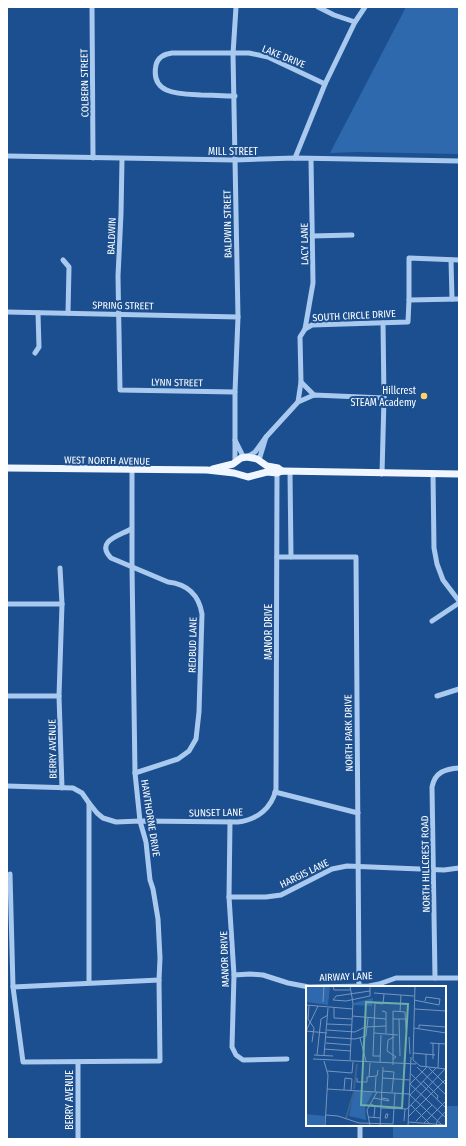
<svg xmlns="http://www.w3.org/2000/svg" width="466" height="1146" viewBox="0 0 466 1146" font-family="'Fira Sans Condensed',sans-serif">
  <style>
    .green { fill: #2e69ad }
    .lines { fill: none; stroke-linecap: round; stroke-linejoin: round }
    .minor { stroke: #a9c9ee; stroke-width: 5 }
    .major { stroke: #f0f6ff; stroke-width: 7 }
    .poi-dot { fill: #ffd166; stroke: #1b4f8f; stroke-width: 1.5 }
    .labels { text-anchor: middle; stroke-width: 4; stroke-linejoin: round; paint-order: stroke }
    .street-label { font-size: 10px; fill: #fff; stroke: #1b4f8f }
    .poi-label { font-size: 10px; fill: #fff; stroke: #1b4f8f; text-anchor: end }
    .inset-river { fill: none; stroke: #3c6290; stroke-width: 2 }
    .inset-road { fill: none; stroke: #7695bc; stroke-width: 1 }
    .view { fill: #6fada8; fill-opacity: 0.15; stroke: #6fada8; stroke-width: 2 }
    .inset-edge { fill: none; stroke: #fff; stroke-width: 2 }
  </style>
  <rect width="100%" height="100%" fill="#1b4f8f"/>
  <g class="green">
    <path d="M406,7H459V154L357,152L330,153Z"/>
    <path d="M445,1106H459V1139H393V1125H445Z"/>
  </g>
  <g class="lines">
    <g class="minor">
      <path d="M92,7L93,158"/>
      <path d="M318,7L334,15L355,22"/>
      <path d="M235,96C223,96 212,95 201,95C180,94 150,95 156,65C158,57 164,54 172,53H249L268,57L325,84"/>
      <path d="M7,156L235,160L295,158L459,161"/>
      <path d="M295,158L325,84L355,22L365,7"/>
      <path d="M122,159L121,214L118,276L120,390L235,392"/>
      <path d="M312,236L352,235"/>
      <path d="M63,260L69,267L68,313"/>
      <path d="M451,260L452,299"/>
      <path d="M409,300L459,299"/>
      <path d="M7,312L238,317"/>
      <path d="M305,329L313,283L311,159"/>
      <path d="M35,353L39,347L38,313"/>
      <path d="M301,382L314,395"/>
      <path d="M298,402L301,382L300,337L305,329L312,325L408,322L409,300V258L459,260"/>
      <path d="M266,437L298,402L314,395L384,398"/>
      <path d="M235,440V392L238,317L233,54L236,7"/>
      <path d="M247,457L255,452L266,437L259,460"/>
      <path d="M235,462V440L244,458"/>
      <path d="M290,472L291,557"/>
      <path d="M382,474L384,398L383,323"/>
      <path d="M433,474L434,548L437,564L443,580L459,601"/>
      <path d="M131,529C119,536 95,541 111,558L168,582C187,584 199,595 202,614L199,712L196,739L189,751L178,759L135,773"/>
      <path d="M277,557H356L359,987"/>
      <path d="M60,568L62,604L59,696L62,788"/>
      <path d="M7,604H62"/>
      <path d="M432,621L459,603"/>
      <path d="M7,696H59"/>
      <path d="M437,696L459,689"/>
      <path d="M7,786L73,788L82,793L89,803V982"/>
      <path d="M275,792L358,813"/>
      <path d="M89,803L97,813L103,818L116,822L140,821L238,822C257,820 272,808 276,789L277,473"/>
      <path d="M230,822L229,897L234,975L232,1047L236,1055L243,1060L287,1059"/>
      <path d="M10,874L13,987L23,1062L160,1061L159,980L160,958L158,919L153,889L150,880L146,842L140,821L135,773L132,567V470"/>
      <path d="M229,897H266L281,895L332,869L347,866L444,870L459,868"/>
      <path d="M234,975L250,974L263,975L288,983L309,987L369,986L379,984L396,978H459"/>
      <path d="M435,978L432,787C435,772 445,769 459,768"/>
      <path d="M13,987L159,980"/>
      <path d="M360,1125V1139"/>
      <path d="M78,1139V1062"/>
    </g>
    <g class="major">
      <path d="M7,468L207,470L234,473L248,477L267,472L277,473L282,471L459,474"/>
      <path d="M213,469L233,464L241,458L247,457L257,459L267,466L278,468L282,471"/>
    </g>
  </g>
  <circle class="poi-dot" cx="424" cy="396" r="4"/>
  <g class="labels">
    <g class="street-label">
      <text transform="translate(284 56) rotate(22)" y="4">LAKE DRIVE</text>
      <text transform="translate(84 83) rotate(-91)" y="4">COLBERN STREET</text>
      <text x="233" y="155">MILL STREET</text>
      <text transform="translate(227 224) rotate(-91)" y="4">BALDWIN STREET</text>
      <text transform="translate(111 236) rotate(-88)" y="4">BALDWIN</text>
      <text transform="translate(304 244) rotate(-91)" y="4">LACY LANE</text>
      <text transform="translate(123 305) rotate(1)" y="4">SPRING STREET</text>
      <text transform="translate(354 315) rotate(-3)" y="4">SOUTH CIRCLE DRIVE</text>
      <text transform="translate(177 382) rotate(1)" y="4">LYNN STREET</text>
      <text transform="translate(107 460) rotate(1)" y="4">WEST NORTH AVENUE</text>
      <text transform="translate(268 632) rotate(-90)" y="4">MANOR DRIVE</text>
      <text transform="translate(192 645) rotate(-89)" y="4">REDBUD LANE</text>
      <text transform="translate(348 733) rotate(-91)" y="4">NORTH PARK DRIVE</text>
      <text transform="translate(52 749) rotate(-91)" y="4">BERRY AVENUE</text>
      <text transform="translate(216 812) rotate(-1)" y="4">SUNSET LANE</text>
      <text transform="translate(151 818) rotate(81)" y="4">HAWTHORNE DRIVE</text>
      <text transform="translate(425 864) rotate(-91)" y="4">NORTH HILLCREST ROAD</text>
      <text transform="translate(304 873) rotate(-26)" y="4">HARGIS LANE</text>
      <text transform="translate(224 959) rotate(-92)" y="4">MANOR DRIVE</text>
      <text transform="translate(346 976) rotate(-2)" y="4">AIRWAY LANE</text>
      <text transform="translate(69 1100) rotate(-90)" y="4">BERRY AVENUE</text>
    </g>
    <g class="poi-label">
      <text x="416" y="394">Hillcrest<tspan x="416" dy="12">STEAM Academy</tspan></text>
    </g>
  </g>
  <g transform="translate(306 986)">
    <rect width="140" height="140" fill="#1b4f8f"/>
    <path d="M0,0H24L22,19L0,16ZM67,12L66,20L48,19V17ZM48,105L67,106L59,121L60,134L43,130ZM0,128L19,130L18,140H0Z" fill="#2e69ad"/>
    <path class="inset-river" d="M48,103L51,78M40,132L48,106"/>
    <path class="inset-road" d="M27,0L28,4H44M44,0L47,17L44,74M109,0L107,74L114,80L140,83M64,5L30,10L27,14L40,15L64,10V0M68,7L108,10M108,14L133,19L134,13L120,11L119,15M17,16L18,0M0,19L47,23M3,19L2,33L8,42L6,56M28,22V32L46,33M109,23L140,25M76,25L80,26V47M94,26L95,9M46,30L80,33M87,33H100M93,33L94,70M21,38L46,39M108,42L140,47M113,42V39L140,41M21,44L49,46L59,41L80,40M0,45L12,20M0,45L21,47M68,47L92,49M20,51L49,53L60,50L62,32M103,51L104,68M54,52L60,75M20,57L45,59M124,57L140,58M18,63L45,65M107,67L129,69M8,69L27,70M11,69L15,33L22,29M18,69L22,22M74,70H67L69,17L77,18L78,8M7,73L110,78M87,73L90,71L81,65L82,54L88,51M127,73V57M18,75L22,89L19,140M74,76L75,49M87,79V25L99,26L100,43M111,81L140,109M120,81V68M121,81L104,98L140,132M123,82L140,99M132,82L133,57M21,85L46,87L47,76M77,85L88,86L86,106M105,88L140,122M63,91L64,77M51,92V96H61V91L71,90L72,84M77,92L104,94M117,95L132,110L131,113M21,103L103,108L136,139M38,104L39,92L46,93L45,104M69,106L70,91M104,109L130,82M68,112L83,115L82,113L76,112M65,118L69,120L68,131M105,119L124,138M75,122L101,123L139,83M80,128H82L81,132H79ZM20,129L32,130L53,137L87,138L89,107M62,131L74,132M102,131L140,93M98,135L99,123M110,135L126,119M102,136L140,139M118,137L140,115M64,140L61,124L71,106M74,140L77,81M102,140L105,71M130,140L131,135L140,125"/>
    <path class="view" d="M60,16L102,18L96,122L55,119Z"/>
    <rect width="140" height="140" class="inset-edge"/>
  </g>
  <rect width="466" height="1146" fill="none" stroke="#ffffff" stroke-width="16"/>
</svg>
